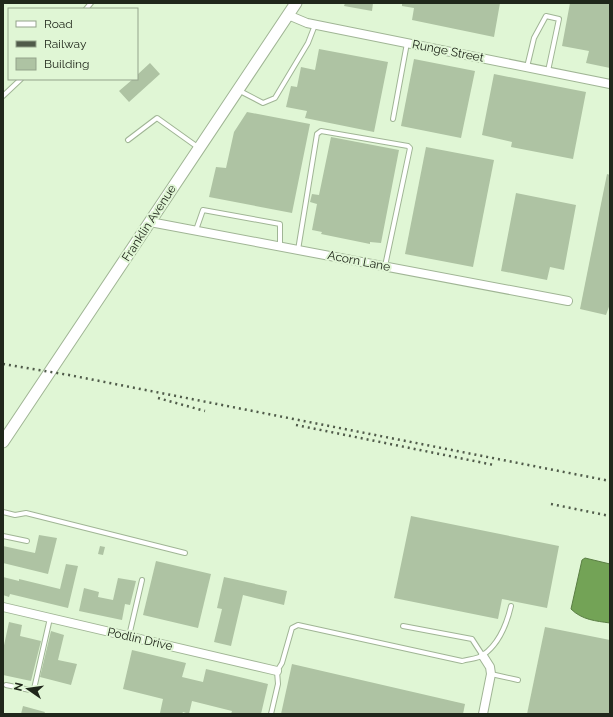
<svg xmlns="http://www.w3.org/2000/svg" width="613" height="717" viewBox="0 0 613 717" font-family="Raleway,sans-serif">
  <style>
    .water { fill: #73a356; stroke: #5a7e44 }
    .building { fill: #aec3a3 }
    .lines { fill: none; stroke-linecap: round; stroke-linejoin: round }
    .lane-casing { stroke: #a0b595; stroke-width: 6 }
    .street-casing { stroke: #a0b595; stroke-width: 10 }
    .secondary-casing { stroke: #a0b595; stroke-width: 13 }
    .lane { stroke: #fff; stroke-width: 4 }
    .street { stroke: #fff; stroke-width: 8 }
    .secondary { stroke: #fff; stroke-width: 11 }
    .rail { stroke: #505b4a; stroke-width: 2.5; stroke-dasharray: 2 4; stroke-linecap: butt }
    .labels { text-anchor: middle; stroke-width: 4; stroke-linejoin: round; paint-order: stroke }
    .street-label { font-size: 12px; fill: #20271b; stroke: #e0f6d5 }
  </style>
  <rect width="100%" height="100%" fill="#e0f6d5"/>
  <path class="water" d="M585,558L610,564V623C596,621 582,620 571,609L582,560Z"/>
  <g class="building">
    <path d="M345,3H373L372,11L344,6Z"/>
    <path d="M402,3H500L494,37L412,20L414,8L402,6Z"/>
    <path d="M570,3H610V68L586,63L589,51L562,46Z"/>
    <path d="M319,49L388,62L374,132L305,118L307,111L286,107L291,86L297,87L301,67L315,70Z"/>
    <path d="M414,59L475,71L461,138L401,126Z"/>
    <path d="M150,63L160,74L129,102L119,91L133,79H137V75Z"/>
    <path d="M494,74L586,92L573,159L511,147L512,142L482,135Z"/>
    <path d="M247,112L310,124L292,213L209,197L216,167L226,168L234,132Z"/>
    <path d="M331,137L399,150L381,243L370,242V244L321,234L322,232L312,230L317,204L310,202L312,194L319,195Z"/>
    <path d="M426,147L494,160L473,267L405,254Z"/>
    <path d="M607,174L610,175V304L606,315L580,309Z"/>
    <path d="M516,193L576,205L564,270L550,267L547,280L501,271Z"/>
    <path d="M411,516L559,546L547,608L502,599L498,619L394,598Z"/>
    <path d="M39,535L57,538L48,574L3,563V546L35,553Z"/>
    <path d="M100,546L105,547L103,555L98,554Z"/>
    <path d="M156,561L211,574L198,628L143,615Z"/>
    <path d="M66,564L78,566L68,608L10,594L9,597L3,595V577L19,581V579L60,589Z"/>
    <path d="M224,577L287,591L284,605L243,595L231,646L214,642L222,609L217,608Z"/>
    <path d="M118,578L136,581L130,605L125,604L122,620L79,611L84,588L99,592L98,597L113,600Z"/>
    <path d="M9,622L22,625L20,636L41,641L31,681L3,675V650Z"/>
    <path d="M545,627L610,640V714H527Z"/>
    <path d="M51,631L64,635L58,660L77,664L71,685L40,677Z"/>
    <path d="M132,650L186,663L182,677L203,682L206,669L268,684L261,714H231L232,711L192,701L189,714L183,712L182,714L160,713L163,699L123,689Z"/>
    <path d="M292,664L465,704L463,714H281Z"/>
    <path d="M23,706L45,712L44,714H21Z"/>
  </g>
  <g class="lines">
    <g class="lane-casing">
      <g id="lane">
        <path d="M86,9L91,3"/>
        <path d="M527,67L534,38L546,16L559,19L548,71"/>
        <path d="M238,90L263,103L275,98L308,43L315,25"/>
        <path d="M3,96L21,79"/>
        <path d="M393,119L407,43"/>
        <path d="M128,140L157,118L199,148"/>
        <path d="M196,230L203,210L280,224V246"/>
        <path d="M298,250L317,134L321,131L408,146L410,148L385,266"/>
        <path d="M3,512L15,515L26,513L185,553"/>
        <path d="M3,536L27,541"/>
        <path d="M403,626L472,639L483,656"/>
        <path d="M129,636L142,580"/>
        <path d="M491,674L518,680"/>
        <path d="M6,685L30,690L34,689L50,618"/>
        <path d="M271,714L278,684L277,671L282,663L292,628L298,625L462,661C468,659 478,659 483,655C499,644 507,623 511,606"/>
      </g>
    </g>
    <g class="street-casing">
      <g id="street">
        <path d="M288,15L307,23L610,84"/>
        <path d="M150,222L568,301"/>
        <path d="M3,607L277,671"/>
        <path d="M483,656L490,667L491,674L483,714"/>
      </g>
    </g>
    <g class="secondary-casing">
      <path id="secondary" d="M3,442L296,3"/>
    </g>
    <use href="#lane" class="lane"/>
    <use href="#street" class="street"/>
    <use href="#secondary" class="secondary"/>
    <g class="rail">
      <path d="M3,364L69,375L610,481"/>
      <path d="M158,398L205,411"/>
      <path d="M296,425L494,465"/>
      <path d="M551,504L610,516"/>
    </g>
  </g>
  <g class="labels">
    <g class="street-label">
      <text transform="translate(448 51) rotate(11)" y="4">Runge Street</text>
      <text transform="translate(149 223) rotate(-57)" y="4">Franklin Avenue</text>
      <text transform="translate(359 261) rotate(11)" y="4">Acorn Lane</text>
      <text transform="translate(140 639) rotate(13)" y="4">Podlin Drive</text>
    </g>
  </g>
  <rect width="613" height="717" fill="none" stroke="#20271b" stroke-width="8"/>
  <rect x="8" y="8" width="130" height="72" fill="#e0f6d5" stroke="#93a38b"/>
  <rect x="16" y="21" width="20" height="6" fill="#ffffff" stroke="#93a38b"/>
  <text x="44" y="28" font-size="12" fill="#20271b">Road</text>
  <rect x="16" y="41" width="20" height="6" fill="#505b4a" stroke="#93a38b"/>
  <text x="44" y="48" font-size="12" fill="#20271b">Railway</text>
  <rect x="16" y="58" width="20" height="12" fill="#aec3a3" stroke="#93a38b"/>
  <text x="44" y="68" font-size="12" fill="#20271b">Building</text>
  <g transform="translate(28 689) rotate(283)" stroke="#e0f6d5" stroke-width="3" paint-order="stroke">
  <path d="M0-3L7 15L0 10L-7 15Z" fill="#20271b"/>
  <text y="-6" font-size="11" font-weight="bold" text-anchor="middle" fill="#20271b">N</text>
  </g>
</svg>
